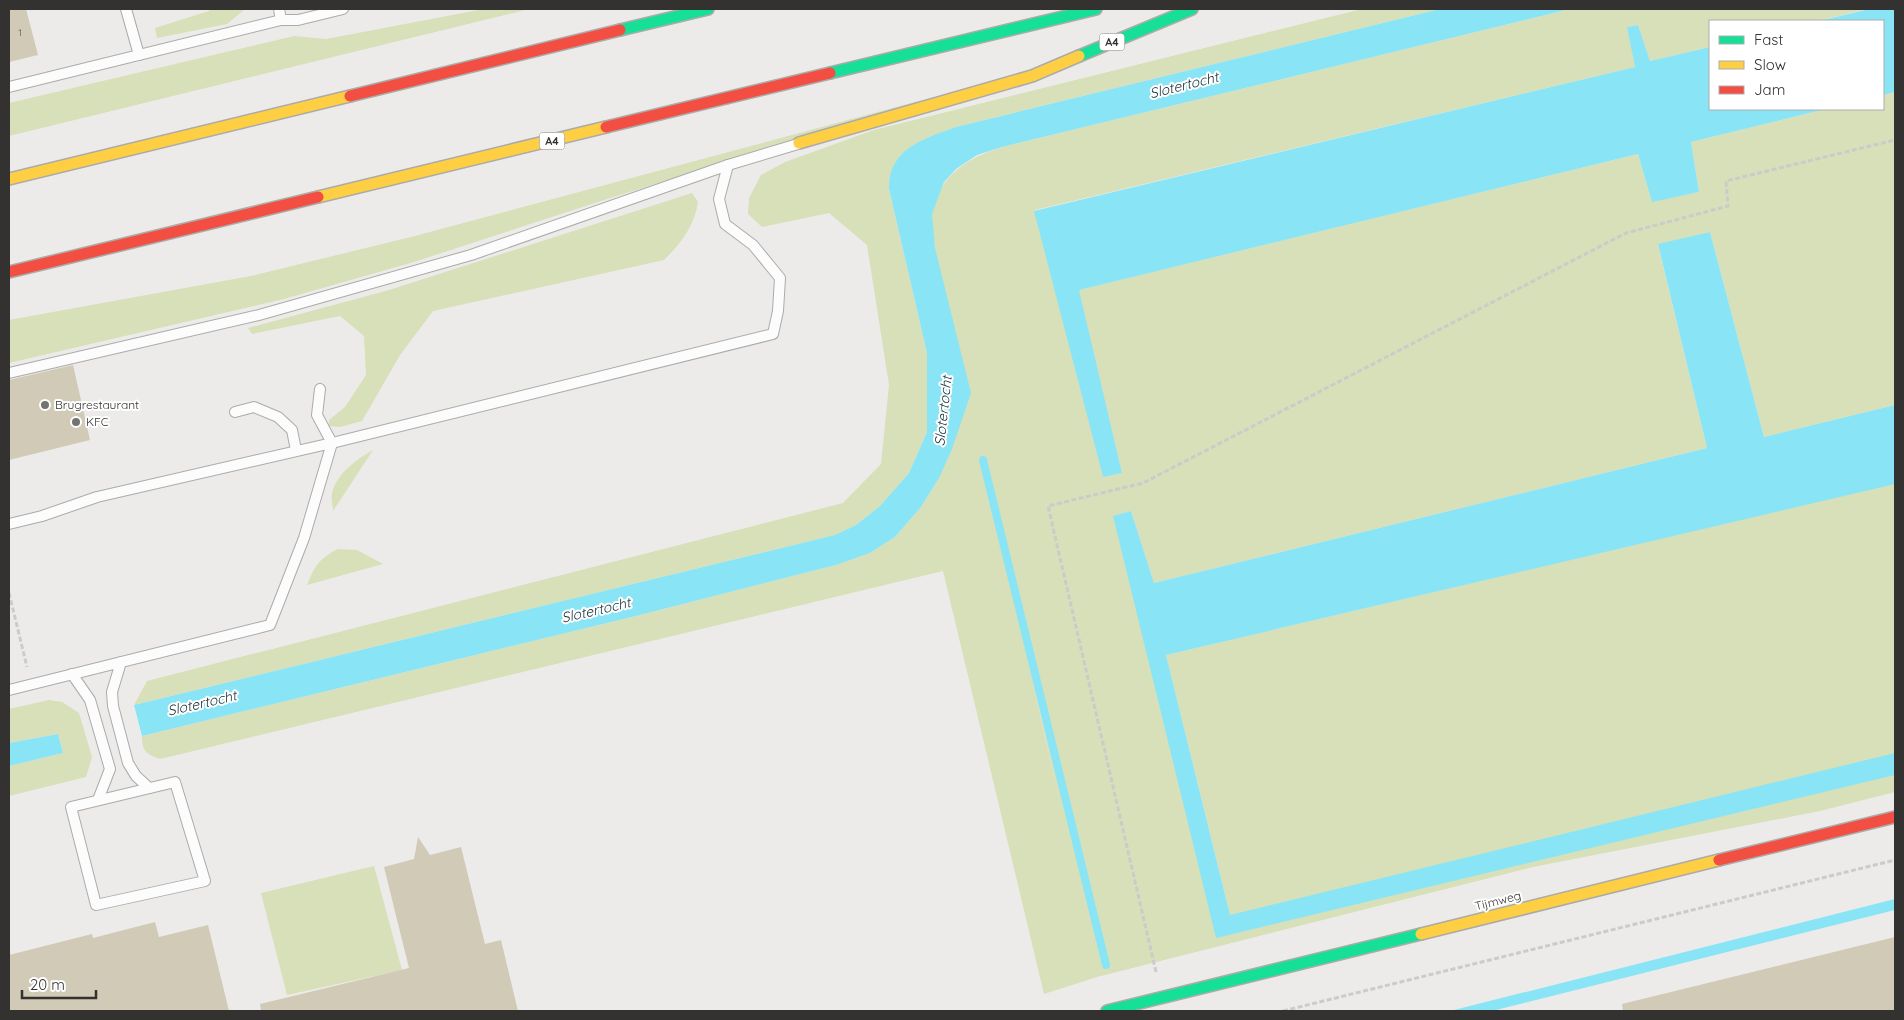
<svg xmlns="http://www.w3.org/2000/svg" width="1904" height="1020" viewBox="0 0 1904 1020" font-family="Quicksand,sans-serif">
  <style>
    .green { fill: #d7e0b8; fill-rule: evenodd }
    .water { fill: #89e5f6 }
    .lines { fill: none; stroke-linecap: round; stroke-linejoin: round }
    .stream { stroke: #89e5f6; stroke-width: 8 }
    .building { fill: #d0cab7 }
    .lane-casing { stroke: #ababa9; stroke-width: 12 }
    .fast-casing { stroke: #ababa9; stroke-width: 14 }
    .slow-casing { stroke: #ababa9; stroke-width: 14 }
    .jam-casing { stroke: #ababa9; stroke-width: 14 }
    .path { stroke: #cbcbcb; stroke-width: 3; stroke-dasharray: 5 2.5; stroke-linecap: butt }
    .lane { stroke: #fcfcfc; stroke-width: 10 }
    .fast { stroke: #16e098; stroke-width: 11 }
    .slow { stroke: #ffcf43; stroke-width: 11 }
    .jam { stroke: #f24e42; stroke-width: 11 }
    .poi-dot { fill: #747371; stroke: #fff; stroke-width: 2 }
    .labels { text-anchor: middle; stroke-width: 4; stroke-linejoin: round; paint-order: stroke }
    .number-label { font-size: 10px; fill: #5a5852 }
    .shield { fill: #fff; stroke: #70706f; stroke-width: 1 }
    .shield-label { font-size: 11px; font-weight: bold; fill: #333231 }
    .poi-label { font-size: 12px; fill: #333231; stroke: #fff; text-anchor: start }
    .street-label { font-size: 12px; fill: #333231; stroke: #fff }
    .water-label { font-size: 14px; font-style: italic; fill: #162d32; stroke: #fff }
  </style>
  <rect width="100%" height="100%" fill="#ecebe9"/>
  <g class="green">
    <path d="M209,9H245L227,24L157,38L155,28L209,11Z"/>
    <path d="M484,9H529L9,136V103L294,36L326,39Z"/>
    <path d="M1362,9H1440L956,127C924,139 889,148 889,189L927,353V432L909,473L880,506L856,525L835,535L134,705L147,681L843,503L881,464L889,385L867,245L829,213L762,227L748,214L749,198L761,175L785,162L874,130Z"/>
    <path d="M1570,9H1868L1816,21H1710V47L1650,61L1638,25L1628,27L1635,67L1035,210L1103,476L1122,473L1078,290L1638,154L1652,201L1699,192L1691,142L1826,109H1883V95L1895,92V405L1764,437L1710,232L1658,245L1707,448L1154,583L1131,511L1114,516L1230,915L1166,655L1895,483V792L1820,811L1533,867L1097,977L1044,994L943,571L160,759C146,754 142,751 142,736L636,616L836,565L870,553L895,537L921,507L939,478L935,248C934,237 930,223 932,213C939,175 968,158 1002,147ZM1003,544H1004L1065,828Z"/>
    <path d="M926,99L601,201L414,262L284,299L9,363V320L251,276L415,236Z"/>
    <path d="M692,193L698,202C694,227 681,243 664,260L433,311L400,355L362,421L340,427L329,426V420L345,407L366,375L364,336L340,316L252,334L248,328L389,290Z"/>
    <path d="M373,450L333,511C333,506 331,499 332,494C335,475 357,459 373,450Z"/>
    <path d="M338,549L357,550L383,564L307,585C315,565 319,559 338,549Z"/>
    <path d="M49,700L62,702L79,713L92,757L86,777L9,796V766L63,753L58,734L9,743V709Z"/>
    <path d="M374,866L402,970L287,995L261,893Z"/>
  </g>
  <g class="water">
    <path d="M1440,9H1570L1002,147L977,155L956,169L944,182L932,214L935,248L971,393L952,449L939,478L921,507L895,537L870,553L836,565L636,616L142,736L134,705L835,535L856,525L880,506L909,473L927,432V353L889,189C888,148 924,139 956,127Z"/>
    <path d="M1870,9H1895V92L1883,95V21H1818Z"/>
    <path d="M1638,25L1650,61L1710,47V109H1826L1691,142L1699,192L1652,202L1638,154L1079,290L1122,473L1103,477L1034,211L1635,67L1627,27Z"/>
    <path d="M1710,232L1764,437L1895,405V484L1166,655L1230,915L1895,753V775L1216,938L1113,516L1131,511L1154,583L1707,448L1658,244Z"/>
    <path d="M58,734L63,753L9,766V743Z"/>
    <path d="M1895,899V910L1492,1011H1450Z"/>
  </g>
  <g class="lines">
    <path class="stream" d="M983,460L1106,965"/>
  </g>
  <g class="building">
    <path d="M9,9H26L38,55L9,62Z"/>
    <path d="M73,365L90,440L9,460V380Z"/>
    <path d="M418,837L430,855L461,847L485,944L501,940L518,1011H261L260,1004L409,968L384,867L414,859Z"/>
    <path d="M155,922L159,937L208,925L229,1011H9V955L92,934L93,938Z"/>
    <path d="M1895,937V1011H1623L1622,1004Z"/>
  </g>
  <g class="lines">
    <g class="lane-casing">
      <g id="lane">
        <path d="M126,9L139,55"/>
        <path d="M279,9L281,20"/>
        <path d="M9,87L281,20H298L343,9"/>
        <path d="M9,373L259,315L471,255L728,165L798,144"/>
        <path d="M235,412L254,407L278,417L292,430L296,450"/>
        <path d="M9,524L42,516L97,497L332,443L773,334L778,311L780,278L753,245L725,224L719,199L728,165"/>
        <path d="M121,662L112,692L113,706L128,763L136,776L149,788"/>
        <path d="M72,674L90,700L110,769L98,800"/>
        <path d="M9,690L270,625L304,538L332,443L317,415L320,389"/>
        <path d="M175,782L205,881L96,905L71,807Z"/>
      </g>
    </g>
    <g class="fast-casing">
      <g id="fast">
        <path d="M620,30L708,9"/>
        <path d="M1079,56L1192,9"/>
        <path d="M830,73L1096,9"/>
        <path d="M1107,1011L1421,934"/>
      </g>
    </g>
    <g class="slow-casing">
      <g id="slow">
        <path d="M799,143L1032,76L1079,56"/>
        <path d="M9,179L350,96"/>
        <path d="M318,197L606,127"/>
        <path d="M1421,934L1719,860"/>
      </g>
    </g>
    <g class="jam-casing">
      <g id="jam">
        <path d="M350,96L620,30"/>
        <path d="M606,127L830,73"/>
        <path d="M9,272L318,197"/>
        <path d="M1719,860L1895,817"/>
      </g>
    </g>
    <g class="path">
      <path d="M9,593L27,667"/>
      <path d="M1156,972L1048,506L1143,483L1626,233L1728,206L1726,181L1895,140"/>
      <path d="M1283,1011L1895,860"/>
    </g>
    <use href="#lane" class="lane"/>
    <use href="#fast" class="fast"/>
    <use href="#slow" class="slow"/>
    <use href="#jam" class="jam"/>
  </g>
  <g class="poi-dot">
    <circle cx="45" cy="405" r="5"/>
    <circle cx="76" cy="422" r="5"/>
  </g>
  <g class="labels">
    <g class="number-label">
      <text x="20" y="36">1</text>
    </g>
    <g class="shield">
      <rect x="1099.5" y="33.5" width="25" height="17" rx="4"/>
      <rect x="539.5" y="132.5" width="25" height="17" rx="4"/>
    </g>
    <g class="shield-label">
      <text x="1112" y="46">A4</text>
      <text x="552" y="145">A4</text>
    </g>
    <g class="poi-label">
      <text x="55" y="409">Brugrestaurant</text>
      <text x="86" y="426">KFC</text>
    </g>
    <g class="street-label">
      <text transform="translate(1498 901) rotate(-14)" y="4">Tijmweg</text>
    </g>
    <g class="water-label">
      <text transform="translate(1184 85) rotate(-14)" y="5">Slotertocht</text>
      <text transform="translate(943 411) rotate(-84)" y="5">Slotertocht</text>
      <text transform="translate(596 610) rotate(-13)" y="5">Slotertocht</text>
      <text transform="translate(202 703) rotate(-13)" y="5">Slotertocht</text>
    </g>
  </g>
  <rect width="1904" height="1020" fill="none" stroke="#333231" stroke-width="20"/>
  <rect x="1709" y="20" width="175" height="90" fill="#ffffff" stroke="#adadad"/>
  <rect x="1719" y="36" width="25" height="8" fill="#16e098" stroke="#adadad"/>
  <text x="1754" y="45" font-size="15" fill="#333231">Fast</text>
  <rect x="1719" y="61" width="25" height="8" fill="#ffcf43" stroke="#adadad"/>
  <text x="1754" y="70" font-size="15" fill="#333231">Slow</text>
  <rect x="1719" y="86" width="25" height="8" fill="#f24e42" stroke="#adadad"/>
  <text x="1754" y="95" font-size="15" fill="#333231">Jam</text>
  <path d="M22 990v8h74v-8" fill="none" stroke="#333231" stroke-width="2.5"/>
  <text x="30" y="990" font-size="15" fill="#333231" stroke="#ffffff" stroke-width="4" paint-order="stroke">20 m</text>
</svg>
